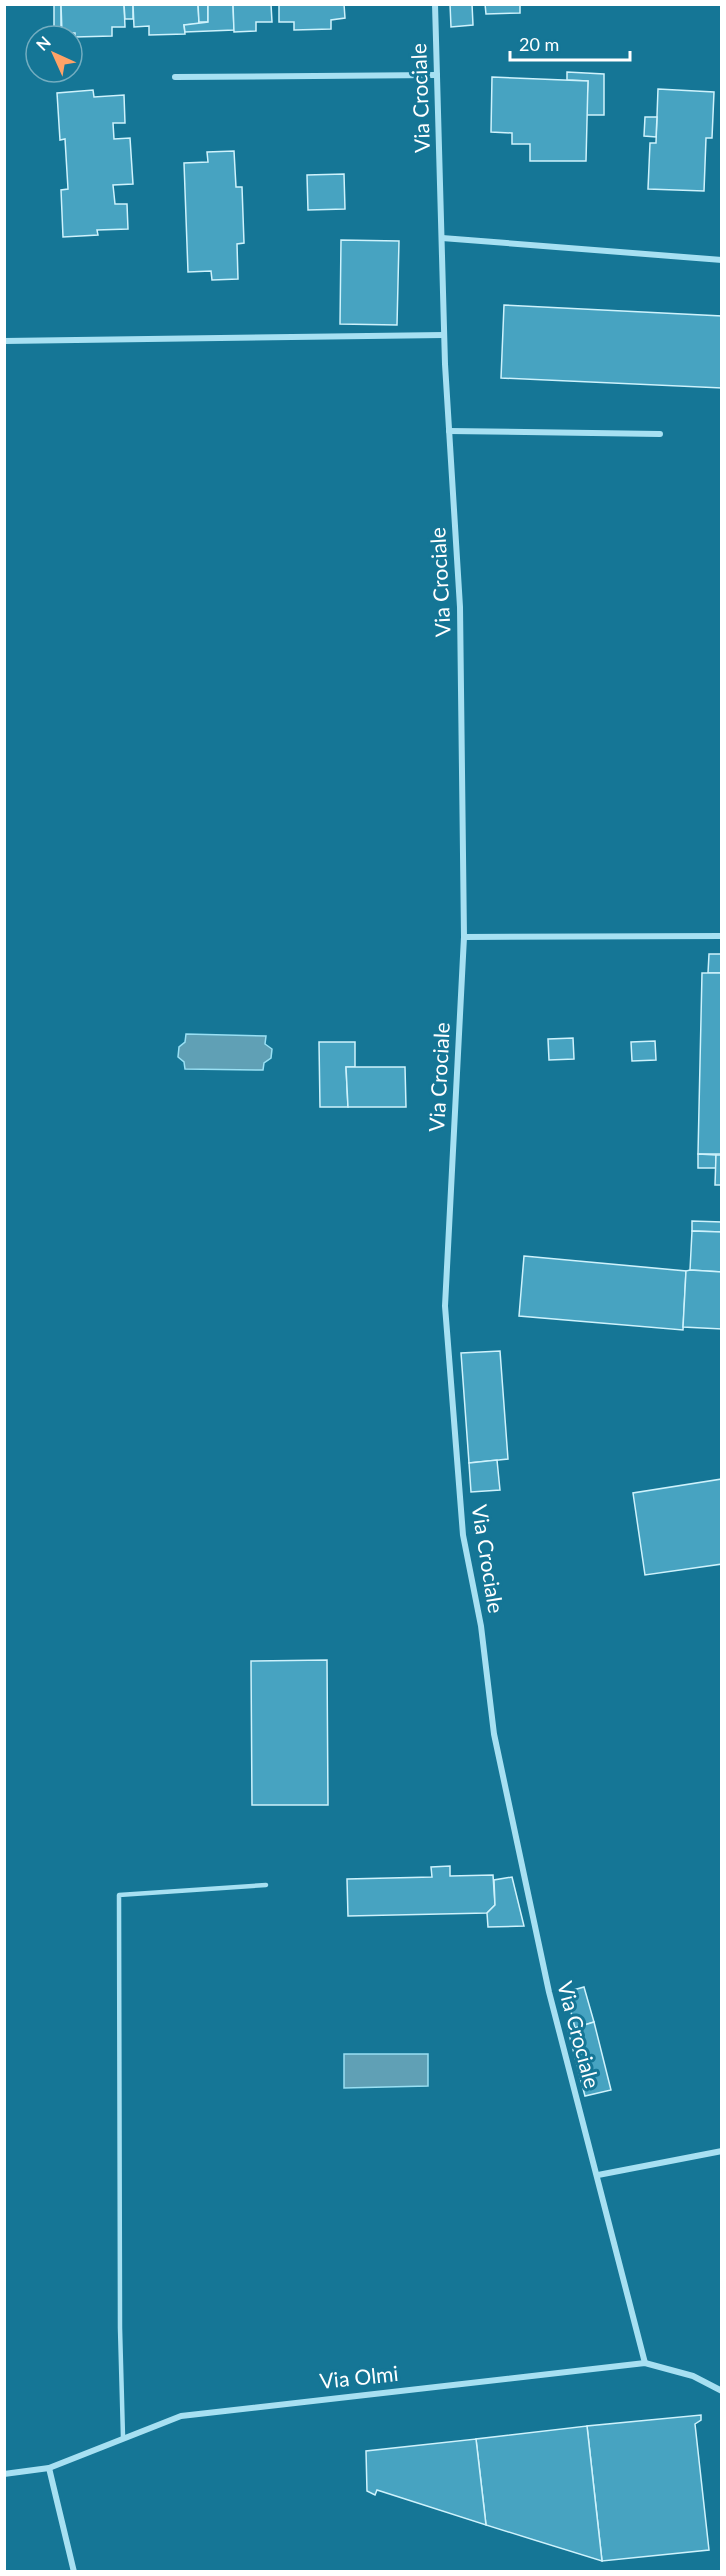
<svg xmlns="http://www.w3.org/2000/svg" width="726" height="2576" viewBox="0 0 726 2576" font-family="Lato,sans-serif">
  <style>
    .water { fill: #60a0b5; stroke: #99e0f4; stroke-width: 1.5 }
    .building { fill: #47a3c1; stroke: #cef2fc; stroke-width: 1.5 }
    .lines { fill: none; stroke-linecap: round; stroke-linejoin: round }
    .service { stroke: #a7e0f2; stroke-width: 4.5 }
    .minor { stroke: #a7e0f2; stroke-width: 6 }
    .labels { text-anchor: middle; stroke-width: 6; stroke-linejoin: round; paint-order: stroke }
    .street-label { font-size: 21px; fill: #fff; stroke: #157696 }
  </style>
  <rect width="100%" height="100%" fill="#157696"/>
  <g class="water">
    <path d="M186,1034L266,1036L265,1044L272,1049L271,1058L264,1063L263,1070L185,1069L184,1062L178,1057L179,1047L185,1042Z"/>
    <path d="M344,2054H428V2086L344,2088Z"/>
  </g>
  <g class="building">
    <rect x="54" y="4" width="7" height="23"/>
    <path d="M61,4H124L125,27H112V36L75,37V33H62Z"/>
    <path d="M124,4H133V19H125Z"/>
    <path d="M133,4H198L199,24L184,25L185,34L149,35V26L134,27Z"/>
    <path d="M198,4H208V22H199Z"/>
    <path d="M208,4H233L234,30L185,32L184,25L208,22Z"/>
    <path d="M233,4H271L272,22H256V31L234,32Z"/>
    <path d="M279,4H344L345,18L331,20V29L294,30V22H279Z"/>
    <path d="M450,4H472L473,25L451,27Z"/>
    <path d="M485,4H520V13L486,14Z"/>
    <path d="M567,72L604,74V115H586L588,81L567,80Z"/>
    <path d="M492,77L588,81L586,161H530V144H512V133L491,132Z"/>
    <path d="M658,89L714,92L712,138H706L704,191L648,189L650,143H656Z"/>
    <path d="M93,90L94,97L124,95L125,123H113L114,139L130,138L133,184L113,185L115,204H127L128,229L97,230L98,235L63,237L61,190L68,189L65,139L60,140L57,93Z"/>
    <path d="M645,117H657L656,137L644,136Z"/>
    <path d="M234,151L236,187H242L244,243L237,244L238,279L212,280L211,271L188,272L184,163L208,162L207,152Z"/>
    <path d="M344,174L345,209L308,210L307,175Z"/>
    <path d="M341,240L399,241L397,325L340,324Z"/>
    <path d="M504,305L722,316V388L501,378Z"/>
    <path d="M709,954H722V973H708Z"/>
    <path d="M702,973H722V1154H698Z"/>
    <path d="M573,1038L574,1059L549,1060L548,1039Z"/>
    <path d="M655,1041L656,1060L632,1061L631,1042Z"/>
    <path d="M319,1042H355V1067H346L348,1107H320Z"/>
    <path d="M346,1067H405L406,1107H348Z"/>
    <path d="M698,1154L716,1155V1168H698Z"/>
    <path d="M716,1155H722V1185H715Z"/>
    <path d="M692,1221L722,1222V1232L692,1231Z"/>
    <path d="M692,1231L722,1232V1272L690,1270Z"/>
    <path d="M524,1256L686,1271L683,1330L519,1316Z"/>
    <path d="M690,1270L722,1272V1329L683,1327L686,1271Z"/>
    <path d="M500,1351L508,1459L469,1463L461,1353Z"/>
    <path d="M497,1460L500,1490L471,1492L469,1463Z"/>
    <path d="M722,1479V1564L645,1575L633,1493Z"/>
    <path d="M327,1660L328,1805H252L251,1661Z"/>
    <path d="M450,1866V1876L493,1875L495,1905L487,1913L348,1916L347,1879L432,1877L431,1867Z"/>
    <path d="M512,1877L524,1926L488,1927L487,1913L495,1905L494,1880Z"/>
    <path d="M584,1987L594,2022L575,2028L566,1992Z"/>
    <path d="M594,2022L611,2090L585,2096L568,2030Z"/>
    <path d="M701,2415V2420L695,2424L709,2550L602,2561L587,2426Z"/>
    <path d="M587,2426L602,2561L486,2525L476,2439Z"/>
    <path d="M476,2439L486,2525L377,2490L375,2495L367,2491L366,2451Z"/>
  </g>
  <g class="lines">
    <path class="service" d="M123,2437L120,2328L119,1895L266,1885"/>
    <g class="minor">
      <path d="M435,4L445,364L460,607L464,937L445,1306L463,1535L481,1626L494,1734L549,1992L645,2363"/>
      <path d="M175,77L437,75"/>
      <path d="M442,238L722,260"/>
      <path d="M4,341L444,335"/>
      <path d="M449,431L660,434"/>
      <path d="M464,937L722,936"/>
      <path d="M598,2175L722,2151"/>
      <path d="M49,2468L74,2572"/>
      <path d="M4,2474L49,2468L181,2416L645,2363L693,2376L722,2391"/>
    </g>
  </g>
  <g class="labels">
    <g class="street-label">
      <text transform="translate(421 98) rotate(-92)" y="7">Via Crociale</text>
      <text transform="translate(441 582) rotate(-93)" y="7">Via Crociale</text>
      <text transform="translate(440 1077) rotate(-87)" y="7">Via Crociale</text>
      <text transform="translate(487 1559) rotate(81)" y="7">Via Crociale</text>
      <text transform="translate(578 2035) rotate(75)" y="7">Via Crociale</text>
      <text transform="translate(359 2378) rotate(-6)" y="7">Via Olmi</text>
    </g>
  </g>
  <rect width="726" height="2576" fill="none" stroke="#ffffff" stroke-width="12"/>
  <g transform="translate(54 54) rotate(315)"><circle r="28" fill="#157696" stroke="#73adc0" stroke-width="1.5"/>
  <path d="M0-4.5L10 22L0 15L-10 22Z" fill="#ffa367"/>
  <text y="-9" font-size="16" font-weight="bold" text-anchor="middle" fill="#ffffff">N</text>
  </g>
  <path d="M510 51v9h120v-9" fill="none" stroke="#ffffff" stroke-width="3"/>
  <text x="519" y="51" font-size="18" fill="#ffffff" stroke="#157696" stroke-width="4.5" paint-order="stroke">20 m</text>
</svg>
